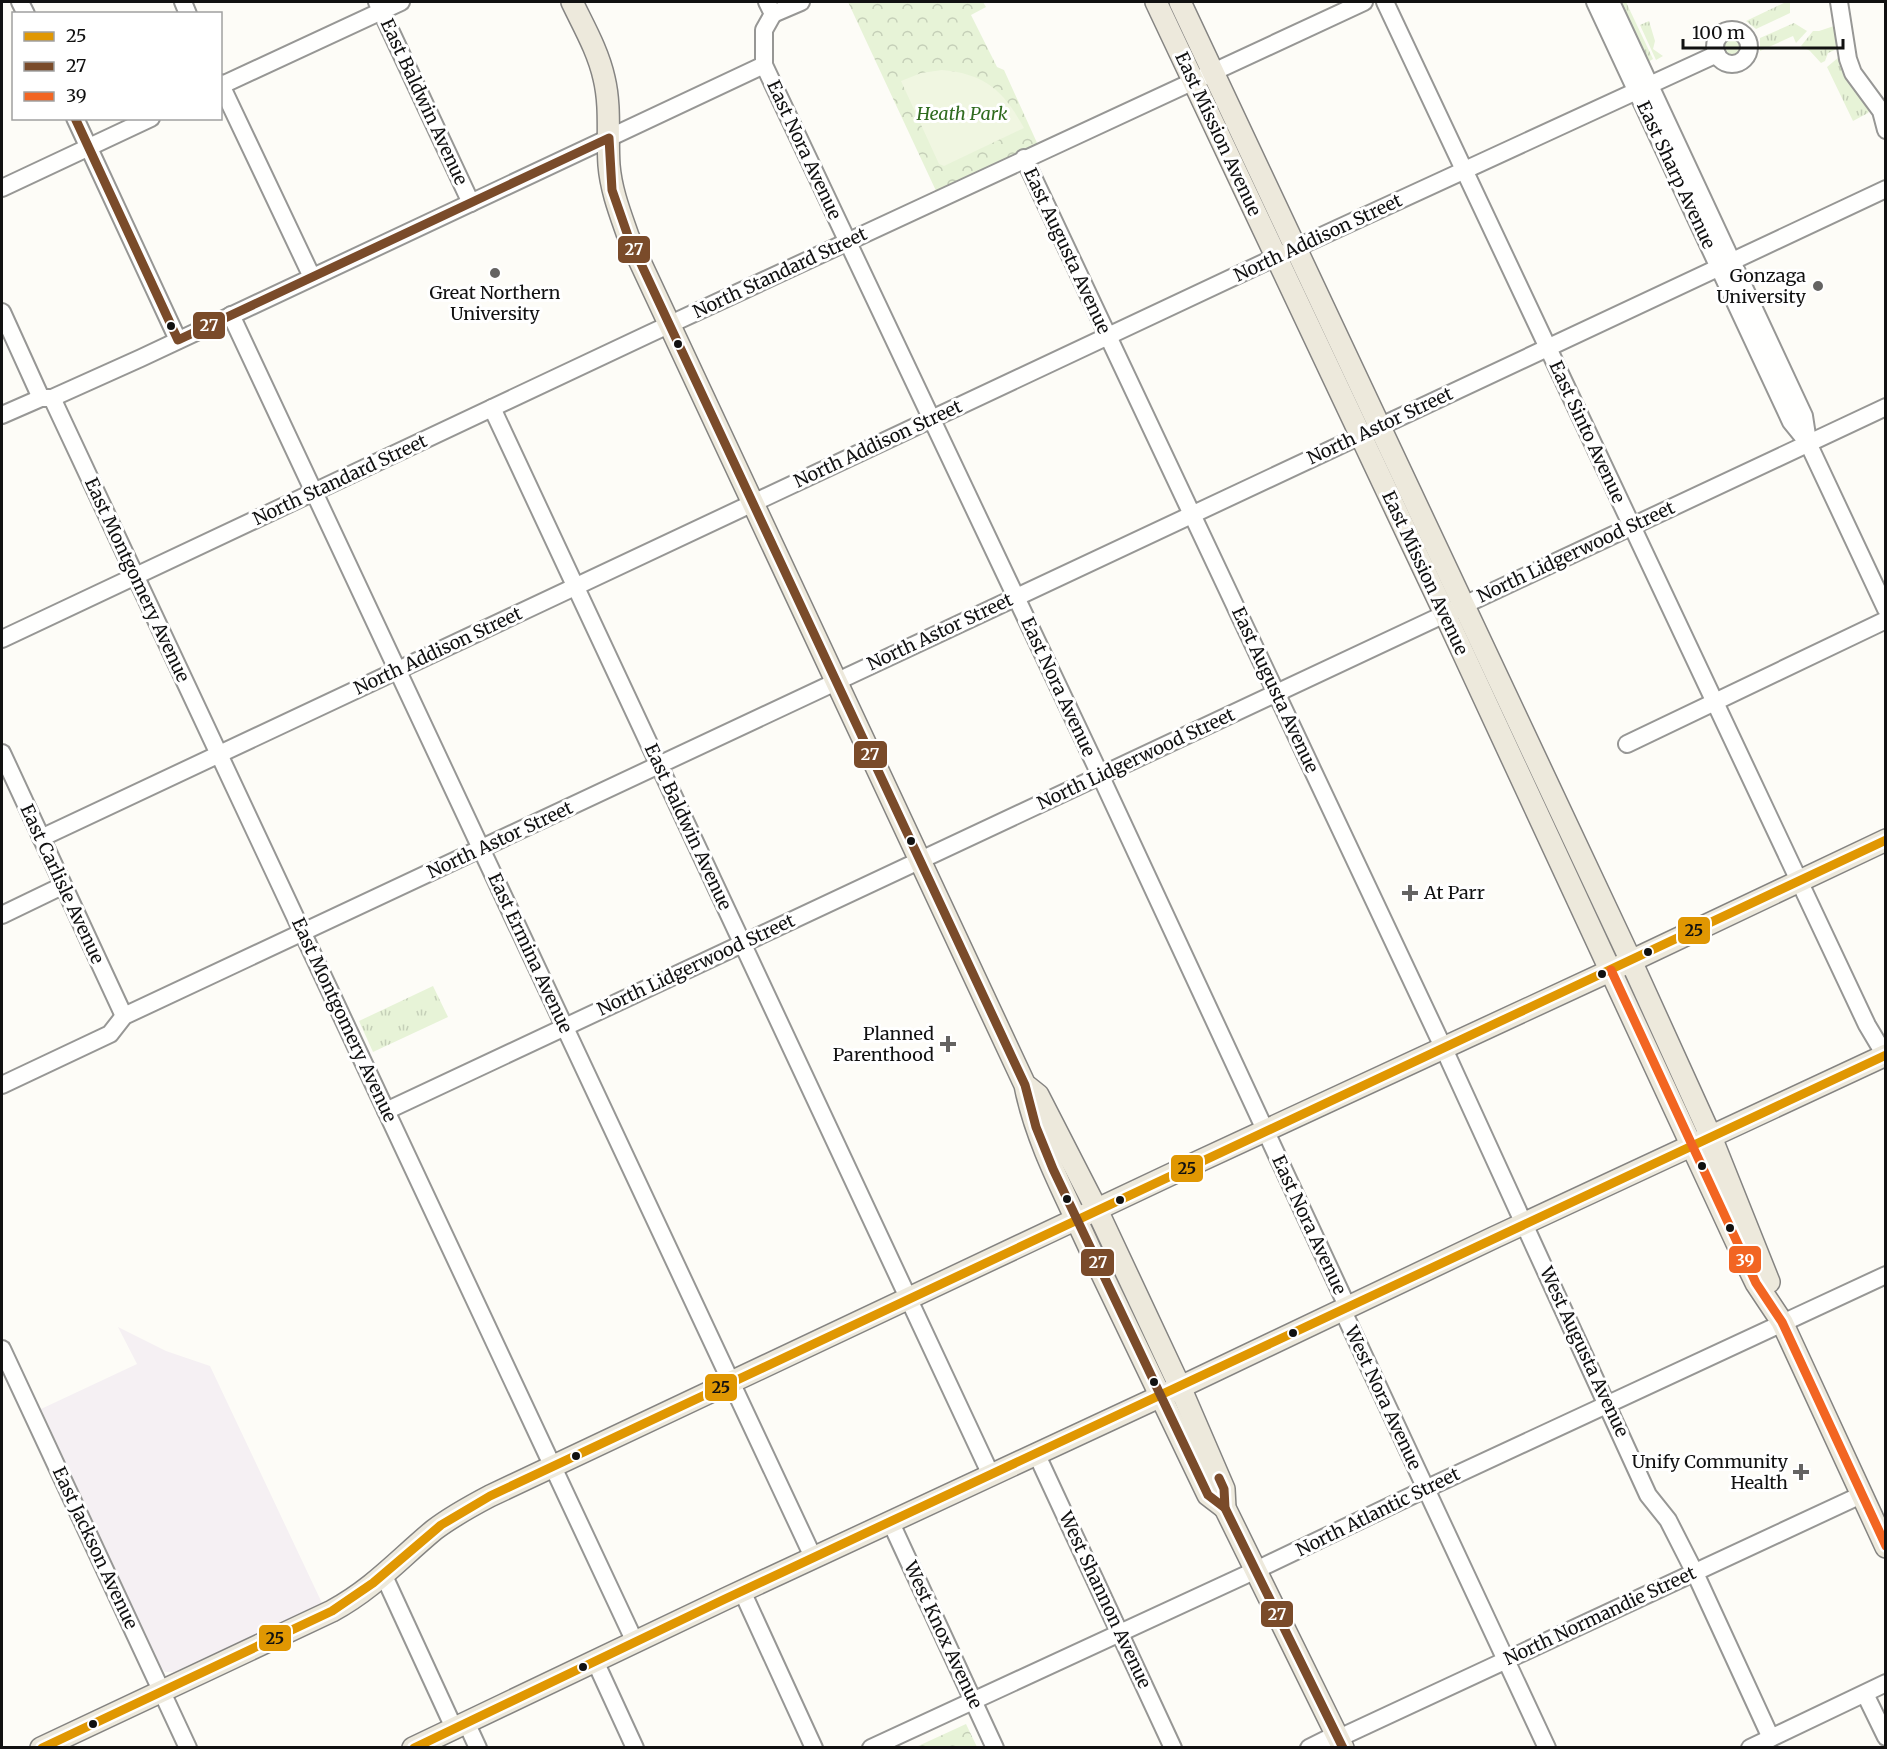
<svg xmlns="http://www.w3.org/2000/svg" width="1887" height="1749" viewBox="0 0 1887 1749" font-family="Merriweather,serif">
  <style>
    .industrial { fill: #f5f0f3 }
    .grass { fill: url(#grass-tufts) }
    .park { fill: url(#park-crowns) }
    .pitch { fill: #f0f6e1 }
    .lines { fill: none; stroke-linecap: round; stroke-linejoin: round }
    .minor-casing { stroke: #979795; stroke-width: 20 }
    .major-casing { stroke: #858482; stroke-width: 24 }
    .minor { stroke: #fffffe; stroke-width: 16 }
    .major { stroke: #ede9dc; stroke-width: 21 }
    .bus-1-casing { stroke: #fff; stroke-width: 14 }
    .bus-2-casing { stroke: #fff; stroke-width: 14 }
    .bus-3-casing { stroke: #fff; stroke-width: 14 }
    .bus-1 { stroke: #e09702; stroke-width: 9 }
    .bus-2 { stroke: #7a4b2a; stroke-width: 9 }
    .bus-3 { stroke: #f26522; stroke-width: 9 }
    .poi-dot { fill: #646362; stroke: #fff; stroke-width: 2 }
    .bus-dot { fill: #111; stroke: #fff; stroke-width: 2 }
    .labels { text-anchor: middle; stroke-width: 6; stroke-linejoin: round; paint-order: stroke }
    .street-label { font-size: 18px; fill: #111; stroke: #fff }
    .park-label { font-size: 18px; font-style: italic; fill: #2f6b1f; stroke: #fff }
    .poi-label { font-size: 18px; fill: #111; stroke: #fff; text-anchor: end }
    .line-badge { stroke: #fff; stroke-width: 2 }
    .badge-label { font-size: 16px; text-anchor: middle; font-weight: bold; fill: #fff }
    .pale-badge-label { font-size: 16px; text-anchor: middle; font-weight: bold; fill: #111 }
  </style>
  <defs>
    <pattern id="grass-tufts" width="24" height="20" patternUnits="userSpaceOnUse" patternTransform="scale(1.5)"><rect width="24" height="20" fill="#e7f3d7"/><path d="M3 7l-1-3M5 7V3M7 7l1-3M15 17l-1-3M17 17v-4M19 17l1-3" fill="none" stroke="#c5cfb8"/></pattern>
    <pattern id="park-crowns" width="20" height="18" patternUnits="userSpaceOnUse" patternTransform="scale(1.5)"><rect width="20" height="18" fill="#e7f3d7"/><path d="M2 6a3 3 0 1 1 6 0M12 15a3 3 0 1 1 6 0" fill="none" stroke="#c5cfb8"/></pattern>
  </defs>
  <rect width="100%" height="100%" fill="#fdfcf7"/>
  <path class="industrial" d="M118,1327L166,1351L210,1366L322,1603L174,1672H165L161,1667L41,1409L137,1364Z"/>
  <g class="grass">
    <path d="M1621,2H1626L1653,59L1648,62L1645,60L1644,50Z"/>
    <path d="M1786,2H1790V13L1756,29L1746,21Z"/>
    <path d="M1649,21L1655,41L1653,49L1663,56L1656,60L1640,25Z"/>
    <path d="M1794,23L1807,31L1796,43L1793,36L1760,51V38Z"/>
    <path d="M1834,26L1839,48L1828,53L1825,61L1821,63L1810,51L1801,46L1813,31H1819Z"/>
    <circle cx="1732" cy="47" r="9"/>
    <path d="M1839,57L1857,90L1871,107L1868,113L1853,121L1827,67Z"/>
    <path d="M433,986L448,1017L373,1052L359,1021Z"/>
  </g>
  <g class="park">
    <path d="M848,2H983L986,7L971,15L997,67L1004,70L1038,145L937,193Z"/>
    <path d="M966,1724L977,1747H916Z"/>
  </g>
  <path class="pitch" d="M942,70C985,74 1003,90 1024,128L944,166L939,164L901,81L921,73Z"/>
  <g class="lines">
    <g class="minor-casing">
      <g id="minor">
        <path d="M20,2L26,14"/>
        <path d="M183,2L188,14"/>
        <path d="M377,2L471,203"/>
        <path d="M767,2L773,14L764,30V65L1095,764L1347,1306"/>
        <path d="M1385,2L1867,1025L1886,1057"/>
        <path d="M1595,2L1791,422L1808,443L1886,609"/>
        <path d="M1611,2L1804,416L1808,442"/>
        <path d="M1839,2L1848,59L1853,73L1881,111L1886,130"/>
        <path d="M773,14L801,2"/>
        <circle cx="1732" cy="47" r="17"/>
        <path d="M220,83L312,277"/>
        <path d="M220,86L401,2"/>
        <path d="M75,118L178,340"/>
        <path d="M1024,158L1444,1049L1648,1495L1668,1520L1695,1573L1771,1738"/>
        <path d="M2,188L151,118"/>
        <path d="M2,312L41,398"/>
        <path d="M231,315L814,1559"/>
        <path d="M52,398L635,1642"/>
        <path d="M492,408L991,1475"/>
        <path d="M2,415L41,398H52L141,358L764,65"/>
        <path d="M2,639L649,334L1364,2"/>
        <path d="M1627,744L1886,620"/>
        <path d="M2,753L124,1016"/>
        <path d="M41,838L1276,257L1717,54"/>
        <path d="M2,915L62,886"/>
        <path d="M2,1085L110,1034L124,1016L1886,189"/>
        <path d="M386,1111L1886,407"/>
        <path d="M1342,1309L1547,1748"/>
        <path d="M2,1349L188,1748"/>
        <path d="M1036,1453L1173,1748"/>
        <path d="M891,1523L995,1748"/>
        <path d="M384,1576L454,1728"/>
        <path d="M742,1591L814,1748"/>
        <path d="M595,1661L635,1748"/>
        <path d="M1865,1694L1886,1737"/>
        <path d="M466,1722L478,1748"/>
        <path d="M1339,1738L1861,1495"/>
        <path d="M871,1748L1254,1571L1434,1485L1886,1275"/>
        <path d="M1309,1748L1337,1734"/>
        <path d="M1750,1748L1886,1683"/>
      </g>
    </g>
    <g class="major-casing">
      <g id="major">
        <path d="M572,2C584,27 598,51 604,78C611,107 607,136 609,165C611,190 620,213 628,236L1025,1085C1036,1142 1066,1196 1090,1249C1129,1331 1168,1413 1208,1495L1225,1508"/>
        <path d="M1156,2L1445,614L1741,1252L1756,1283L1782,1322L1886,1547"/>
        <path d="M1180,2L1631,961L1711,1137L1769,1282"/>
        <path d="M1028,1087L1038,1095L1097,1210L1180,1387L1224,1489L1225,1508L1343,1748"/>
        <path d="M41,1748L332,1611C374,1588 398,1560 434,1530C451,1517 471,1506 490,1496L1176,1172L1631,961L1886,840"/>
        <path d="M413,1748L725,1599L1189,1383L1493,1238L1886,1055"/>
      </g>
    </g>
    <use href="#minor" class="minor"/>
    <use href="#major" class="major"/>
    <g class="bus-1-casing">
      <g id="bus-1">
        <path d="M42,1748L332,1611L373,1583L441,1525L490,1496L1886,840"/>
        <path d="M414,1748L725,1599L1886,1055"/>
      </g>
    </g>
    <g class="bus-2-casing">
      <g id="bus-2">
        <path d="M75,118L178,340L609,138L612,190L628,236L1025,1085L1036,1127L1053,1169L1208,1495L1225,1508"/>
        <path d="M1219,1478L1224,1489L1225,1508L1343,1748"/>
      </g>
    </g>
    <g class="bus-3-casing">
      <path id="bus-3" d="M1611,970L1756,1283L1782,1322L1886,1546"/>
    </g>
    <use href="#bus-1" class="bus-1"/>
    <use href="#bus-2" class="bus-2"/>
    <use href="#bus-3" class="bus-3"/>
  </g>
  <g class="poi-dot">
    <circle cx="495" cy="273" r="6"/>
    <circle cx="1818" cy="286" r="6"/>
    <path d="M1407 884h6v6h6v6h-6v6h-6v-6h-6v-6h6z"/>
    <path d="M945 1035h6v6h6v6h-6v6h-6v-6h-6v-6h6z"/>
    <path d="M1798 1463h6v6h6v6h-6v6h-6v-6h-6v-6h6z"/>
  </g>
  <g class="bus-dot">
    <circle cx="171" cy="326" r="5"/>
    <circle cx="678" cy="344" r="5"/>
    <circle cx="911" cy="841" r="5"/>
    <circle cx="1648" cy="952" r="5"/>
    <circle cx="1602" cy="974" r="5"/>
    <circle cx="1702" cy="1166" r="5"/>
    <circle cx="1067" cy="1199" r="5"/>
    <circle cx="1120" cy="1200" r="5"/>
    <circle cx="1730" cy="1228" r="5"/>
    <circle cx="1293" cy="1333" r="5"/>
    <circle cx="1154" cy="1382" r="5"/>
    <circle cx="576" cy="1456" r="5"/>
    <circle cx="583" cy="1667" r="5"/>
    <circle cx="93" cy="1724" r="5"/>
  </g>
  <g class="labels">
    <g class="street-label">
      <text transform="translate(424 102) rotate(65)" y="6">East Baldwin Avenue</text>
      <text transform="translate(1218 134) rotate(65)" y="6">East Mission Avenue</text>
      <text transform="translate(804 150) rotate(65)" y="6">East Nora Avenue</text>
      <text transform="translate(1676 175) rotate(65)" y="6">East Sharp Avenue</text>
      <text transform="translate(1318 238) rotate(-25)" y="6">North Addison Street</text>
      <text transform="translate(1067 251) rotate(65)" y="6">East Augusta Avenue</text>
      <text transform="translate(780 273) rotate(-25)" y="6">North Standard Street</text>
      <text transform="translate(1380 426) rotate(-25)" y="6">North Astor Street</text>
      <text transform="translate(1587 432) rotate(65)" y="6">East Sinto Avenue</text>
      <text transform="translate(878 444) rotate(-25)" y="6">North Addison Street</text>
      <text transform="translate(340 480) rotate(-25)" y="6">North Standard Street</text>
      <text transform="translate(1576 552) rotate(-25)" y="6">North Lidgerwood Street</text>
      <text transform="translate(1425 573) rotate(65)" y="6">East Mission Avenue</text>
      <text transform="translate(137 580) rotate(65)" y="6">East Montgomery Avenue</text>
      <text transform="translate(940 632) rotate(-25)" y="6">North Astor Street</text>
      <text transform="translate(438 651) rotate(-25)" y="6">North Addison Street</text>
      <text transform="translate(1058 687) rotate(65)" y="6">East Nora Avenue</text>
      <text transform="translate(1275 690) rotate(65)" y="6">East Augusta Avenue</text>
      <text transform="translate(1136 759) rotate(-25)" y="6">North Lidgerwood Street</text>
      <text transform="translate(688 827) rotate(65)" y="6">East Baldwin Avenue</text>
      <text transform="translate(500 840) rotate(-25)" y="6">North Astor Street</text>
      <text transform="translate(62 884) rotate(65)" y="6">East Carlisle Avenue</text>
      <text transform="translate(530 953) rotate(65)" y="6">East Ermina Avenue</text>
      <text transform="translate(696 965) rotate(-25)" y="6">North Lidgerwood Street</text>
      <text transform="translate(344 1020) rotate(65)" y="6">East Montgomery Avenue</text>
      <text transform="translate(1309 1225) rotate(65)" y="6">East Nora Avenue</text>
      <text transform="translate(1584 1352) rotate(65)" y="6">West Augusta Avenue</text>
      <text transform="translate(1383 1398) rotate(65)" y="6">West Nora Avenue</text>
      <text transform="translate(1378 1512) rotate(-26)" y="6">North Atlantic Street</text>
      <text transform="translate(95 1548) rotate(65)" y="6">East Jackson Avenue</text>
      <text transform="translate(1105 1600) rotate(65)" y="6">West Shannon Avenue</text>
      <text transform="translate(1600 1616) rotate(-25)" y="6">North Normandie Street</text>
      <text transform="translate(943 1635) rotate(65)" y="6">West Knox Avenue</text>
    </g>
    <g class="park-label">
      <text x="962" y="120">Heath Park</text>
    </g>
    <g class="poi-label">
      <text x="1806" y="282">Gonzaga<tspan x="1806" dy="21">University</tspan></text>
      <text x="495" y="299" text-anchor="middle">Great Northern<tspan x="495" dy="21">University</tspan></text>
      <text x="1424" y="899" text-anchor="start">At Parr</text>
      <text x="934" y="1040">Planned<tspan x="934" dy="21">Parenthood</tspan></text>
      <text x="1788" y="1468">Unify Community<tspan x="1788" dy="21">Health</tspan></text>
    </g>
  </g>
  <g class="line-badge">
    <rect x="617" y="235" width="34" height="29" rx="6" fill="#7a4b2a"/>
    <rect x="192" y="311" width="34" height="29" rx="6" fill="#7a4b2a"/>
    <rect x="853" y="740" width="35" height="29" rx="6" fill="#7a4b2a"/>
    <rect x="1677" y="916" width="34" height="29" rx="6" fill="#e09702"/>
    <rect x="1170" y="1154" width="34" height="29" rx="6" fill="#e09702"/>
    <rect x="1728" y="1245" width="34" height="29" rx="6" fill="#f26522"/>
    <rect x="1080" y="1248" width="35" height="29" rx="6" fill="#7a4b2a"/>
    <rect x="704" y="1373" width="34" height="29" rx="6" fill="#e09702"/>
    <rect x="1260" y="1600" width="34" height="28" rx="6" fill="#7a4b2a"/>
    <rect x="258" y="1624" width="34" height="28" rx="6" fill="#e09702"/>
  </g>
  <g class="badge-label">
    <text x="634" y="255">27</text>
    <text x="209" y="331">27</text>
    <text x="870" y="760">27</text>
    <text x="1745" y="1266">39</text>
    <text x="1098" y="1268">27</text>
    <text x="1277" y="1620">27</text>
  </g>
  <g class="pale-badge-label">
    <text x="1694" y="936">25</text>
    <text x="1187" y="1174">25</text>
    <text x="721" y="1393">25</text>
    <text x="275" y="1644">25</text>
  </g>
  <rect width="1887" height="1749" fill="none" stroke="#111111" stroke-width="6"/>
  <rect x="12" y="12" width="210" height="108" fill="#ffffff" stroke="#a0a0a0" stroke-width="1.5"/>
  <rect x="24" y="32" width="30" height="9" fill="#e09702" stroke="#a0a0a0" stroke-width="1.5"/>
  <text x="66" y="42" font-size="18" fill="#111111">25</text>
  <rect x="24" y="62" width="30" height="9" fill="#7a4b2a" stroke="#a0a0a0" stroke-width="1.5"/>
  <text x="66" y="72" font-size="18" fill="#111111">27</text>
  <rect x="24" y="92" width="30" height="9" fill="#f26522" stroke="#a0a0a0" stroke-width="1.5"/>
  <text x="66" y="102" font-size="18" fill="#111111">39</text>
  <path d="M1683 39v9h160v-9" fill="none" stroke="#111111" stroke-width="3"/>
  <text x="1692" y="39" font-size="18" fill="#111111" stroke="#ffffff" stroke-width="4.5" paint-order="stroke">100 m</text>
</svg>
